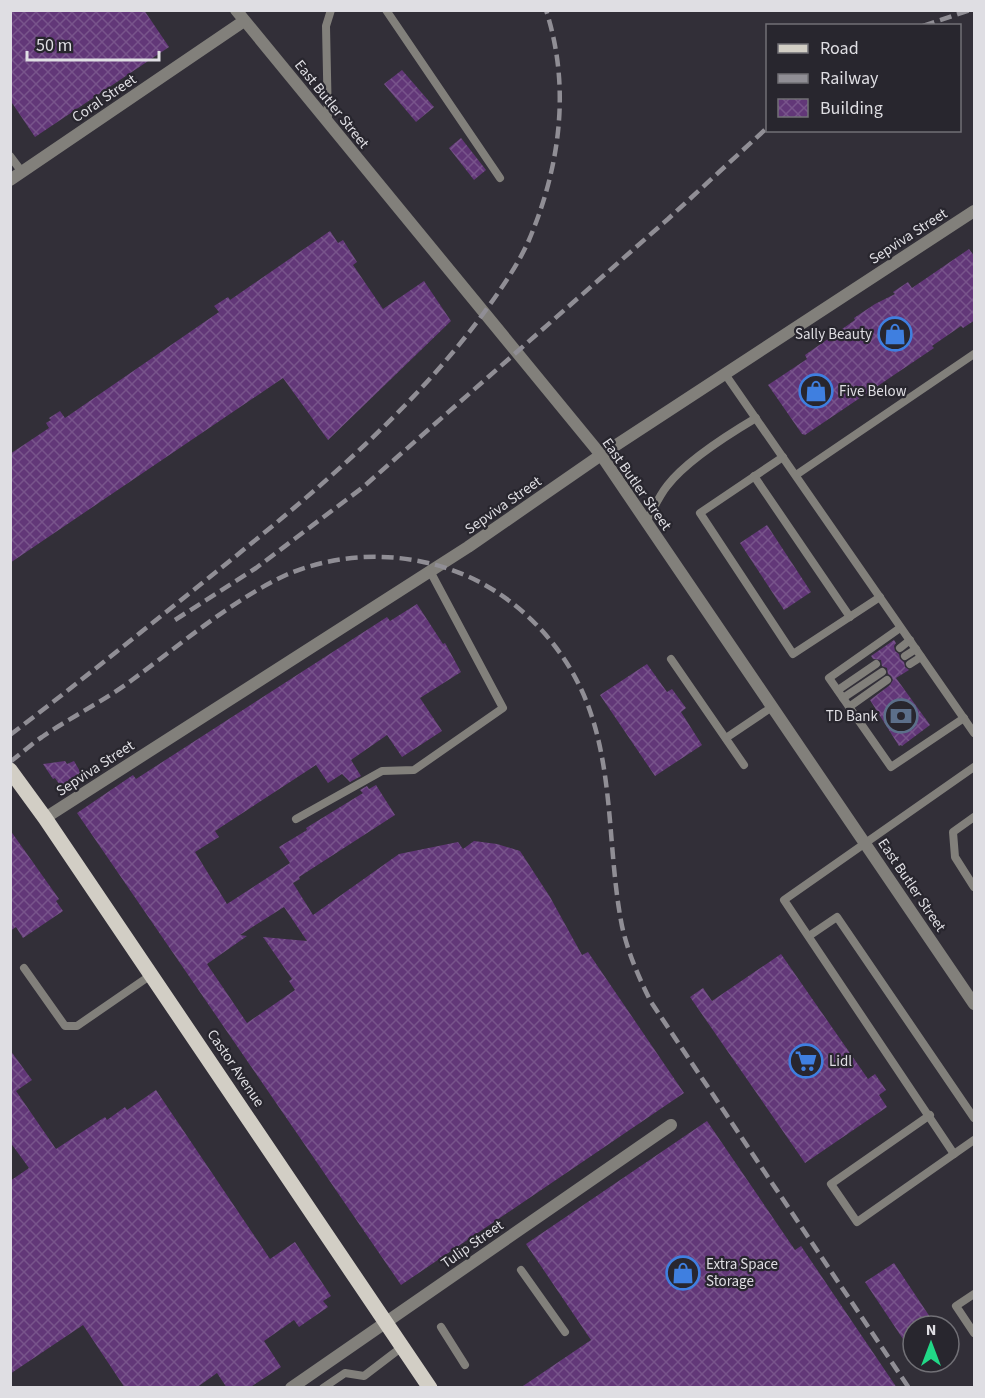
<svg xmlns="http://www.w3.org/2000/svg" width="985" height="1398" viewBox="0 0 985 1398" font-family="'Source Sans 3',sans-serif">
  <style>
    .building { fill: url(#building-cross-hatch); fill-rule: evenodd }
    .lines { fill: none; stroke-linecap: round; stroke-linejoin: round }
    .service { stroke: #82807b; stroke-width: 8 }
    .minor { stroke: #82807b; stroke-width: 12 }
    .primary { stroke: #d2cec5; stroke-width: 15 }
    .rail { stroke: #908e95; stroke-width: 4.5; stroke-dasharray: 12 6; stroke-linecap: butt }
    .labels { text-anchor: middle; stroke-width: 4.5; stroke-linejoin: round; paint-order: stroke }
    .street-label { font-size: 15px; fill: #dfdee3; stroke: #28262e }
    .poi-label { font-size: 15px; fill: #dfdee3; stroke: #28262e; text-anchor: start }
  </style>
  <defs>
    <pattern id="building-cross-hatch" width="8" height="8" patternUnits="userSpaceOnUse" patternTransform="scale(1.5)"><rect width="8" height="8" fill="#623778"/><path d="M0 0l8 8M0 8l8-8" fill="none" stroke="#78548b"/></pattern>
  </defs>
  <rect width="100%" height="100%" fill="#322f38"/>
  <g class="building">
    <path d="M10,10H144L169,47L35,137L10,100Z"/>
    <path d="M402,70L434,107L416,122L384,84Z"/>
    <path d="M461,138L486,170L474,180L449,148Z"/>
    <path d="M330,231L338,243L343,240L357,262L353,265L383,309L424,281L451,321L328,440L283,378L10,563V454L49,428L46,423L51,420L49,418L60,411L65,418L219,312L214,306L228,297L230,300Z"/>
    <path d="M969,249L975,257V320L963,328L961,326L932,346L934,348L805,435L802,434L768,385L807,359L805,355L855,320L854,318L875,304L895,294L893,292L908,282L912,288Z"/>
    <path d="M767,525L811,592L784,610L740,543Z"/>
    <path d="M417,604L443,644L445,643L461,672L420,698L442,731L402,757L387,735L351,760L361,776L350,782L342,774L328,783L316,765L215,831L219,837L195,852L227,904L290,863L279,847L307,830L306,828L363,793L360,790L367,786L369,789L376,785L395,815L299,877L300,879L293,883L313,915L399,854L458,842L463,849L474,841L497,844L520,851L550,897L582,955L588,952L684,1093L401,1285L77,813L133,775L136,779L387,617L390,621ZM284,907L307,941L263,937L292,979L289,981L295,990L247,1023L207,964L247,936L240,935Z"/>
    <path d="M894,640L896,643L894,646L895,651L899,654L900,659L904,662L905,667L909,670L896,678L930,725L902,746L901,745L899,746L870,700L890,685L893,680L891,676L888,674L887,668L882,666L881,660L873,659L871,656Z"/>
    <path d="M647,664L667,692L672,689L686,708L681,712L702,745L655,776L600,695Z"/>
    <path d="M65,761L67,764L74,761L81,773L74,777L75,779L62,788L55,778L53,779L43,764Z"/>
    <path d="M10,830L59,899L56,901L63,911L23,938L16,927L10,931Z"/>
    <path d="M781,954L868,1079L875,1074L886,1090L879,1095L887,1107L805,1163L690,997L703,988L712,1001Z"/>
    <path d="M10,1050L32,1080L16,1091L56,1149L105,1117L107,1120L125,1107L127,1110L156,1090L270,1259L295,1242L331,1296L323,1301L328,1307L299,1327L294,1320L264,1341L281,1367L249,1388H227L217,1373L196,1388H125L83,1325L10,1374V1181L29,1168L10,1142Z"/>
    <path d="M707,1121L795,1250L801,1246L897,1388H520L591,1340L526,1244Z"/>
    <path d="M894,1263L936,1326H913V1354L865,1282Z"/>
  </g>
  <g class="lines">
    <g class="service">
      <path d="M386,10L500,178"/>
      <path d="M328,122L326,26L331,10"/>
      <path d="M10,156L22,172"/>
      <path d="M725,374L974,733"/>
      <path d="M783,457L700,513L793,654L880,597"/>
      <path d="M796,475L974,354"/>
      <path d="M754,476L850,617"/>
      <path d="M646,522C653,510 659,496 667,486C686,461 729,434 756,418"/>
      <path d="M900,628L829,678L891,767L964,718"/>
      <path d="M900,648L910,640"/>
      <path d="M905,656L916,649"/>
      <path d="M671,659L744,765"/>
      <path d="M910,664L921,657"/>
      <path d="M838,690L876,664"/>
      <path d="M843,698L882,672"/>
      <path d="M849,707L887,680"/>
      <path d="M726,738L772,707"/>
      <path d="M974,767L784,900L954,1154L974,1140"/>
      <path d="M974,817L953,832L955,857L974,887"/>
      <path d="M296,819L382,771L414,770L503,708L430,571"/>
      <path d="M809,936L837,917L974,1118"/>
      <path d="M24,968L65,1026H77L151,975"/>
      <path d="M930,1115L831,1184L857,1222L954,1154"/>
      <path d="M521,1270L565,1332"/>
      <path d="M974,1294L956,1306L974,1333"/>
      <path d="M441,1327L465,1365"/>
      <path d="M323,1388L345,1373L364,1376L402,1347"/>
    </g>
    <g class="minor">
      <path d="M236,10L601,455L974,1004"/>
      <path d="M10,180L244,21"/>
      <path d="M45,818L468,547L601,455L974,211"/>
      <path d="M291,1388L671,1125"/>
    </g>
    <path class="primary" d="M10,770L45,818L430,1388"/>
    <g class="rail">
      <path d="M923,26L970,10"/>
      <path d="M175,620L256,568L362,488L668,219L768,127"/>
      <path d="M10,735C72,688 131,640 191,592C296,508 403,422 483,314C499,292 518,265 529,240C560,167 571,87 546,10"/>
      <path d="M10,762C21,754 31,744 42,737C71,717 104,701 132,680C180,645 232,600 286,575C353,546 434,552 495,591C539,619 573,662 590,711C614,780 608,856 622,926C628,953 639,978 651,1002L909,1388"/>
    </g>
  </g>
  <defs>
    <g id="shop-ring" transform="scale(1.725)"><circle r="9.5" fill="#28262e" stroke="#3f7fe0" stroke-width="1.5"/><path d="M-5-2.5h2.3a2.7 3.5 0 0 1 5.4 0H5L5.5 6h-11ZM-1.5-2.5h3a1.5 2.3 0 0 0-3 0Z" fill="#3f7fe0"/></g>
    <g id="bank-ring" transform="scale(1.725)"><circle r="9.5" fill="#28262e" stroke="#5c6f8a" stroke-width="1.5"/><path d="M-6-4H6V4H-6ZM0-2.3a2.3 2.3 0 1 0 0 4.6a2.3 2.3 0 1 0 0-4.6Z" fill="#5c6f8a"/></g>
    <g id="supermarket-ring" transform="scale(1.725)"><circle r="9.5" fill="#28262e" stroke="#3f7fe0" stroke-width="1.5"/><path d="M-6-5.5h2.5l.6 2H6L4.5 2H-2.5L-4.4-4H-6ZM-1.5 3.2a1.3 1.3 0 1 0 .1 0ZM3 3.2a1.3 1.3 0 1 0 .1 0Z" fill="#3f7fe0"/></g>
  </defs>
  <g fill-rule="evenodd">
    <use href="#shop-ring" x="895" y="334"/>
    <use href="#shop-ring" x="816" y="391"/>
    <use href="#bank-ring" x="901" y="716"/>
    <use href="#supermarket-ring" x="806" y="1061"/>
    <use href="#shop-ring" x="683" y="1273"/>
  </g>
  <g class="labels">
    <g class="street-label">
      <text transform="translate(104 98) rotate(-34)" y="5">Coral Street</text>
      <text transform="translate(332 104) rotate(51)" y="5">East Butler Street</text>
      <text transform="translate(908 236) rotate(-33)" y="5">Sepviva Street</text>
      <text transform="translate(637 484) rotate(55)" y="5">East Butler Street</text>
      <text transform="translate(503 505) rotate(-35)" y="5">Sepviva Street</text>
      <text transform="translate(95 768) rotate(-33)" y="5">Sepviva Street</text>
      <text transform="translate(912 885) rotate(56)" y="5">East Butler Street</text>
      <text transform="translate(236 1068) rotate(56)" y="5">Castor Avenue</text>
      <text transform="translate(472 1244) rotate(-35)" y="5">Tulip Street</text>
    </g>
    <g class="poi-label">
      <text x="872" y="339" text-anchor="end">Sally Beauty</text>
      <text x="839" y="396">Five Below</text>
      <text x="878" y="721" text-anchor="end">TD Bank</text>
      <text x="829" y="1066">Lidl</text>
      <text x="706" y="1269">Extra Space<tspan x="706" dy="17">Storage</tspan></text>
    </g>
  </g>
  <rect width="985" height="1398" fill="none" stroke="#dfdee3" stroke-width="24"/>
  <rect x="766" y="24" width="195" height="108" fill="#28262e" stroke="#717076" stroke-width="1.5"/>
  <rect x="778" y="44" width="30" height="9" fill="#d2cec5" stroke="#717076" stroke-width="1.5"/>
  <text x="820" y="54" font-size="18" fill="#dfdee3">Road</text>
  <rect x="778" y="74" width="30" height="9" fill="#908e95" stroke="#717076" stroke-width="1.5"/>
  <text x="820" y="84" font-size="18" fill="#dfdee3">Railway</text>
  <rect x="778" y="99" width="30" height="18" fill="url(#building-cross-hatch)" stroke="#717076" stroke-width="1.5"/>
  <text x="820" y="114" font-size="18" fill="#dfdee3">Building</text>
  <g transform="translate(931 1344)"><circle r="28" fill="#28262e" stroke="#717076" stroke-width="1.5"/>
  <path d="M0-4.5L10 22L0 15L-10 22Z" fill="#21d887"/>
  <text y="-9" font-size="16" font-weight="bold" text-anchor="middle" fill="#dfdee3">N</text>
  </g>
  <path d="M27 51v9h132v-9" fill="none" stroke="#dfdee3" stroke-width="3"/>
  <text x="36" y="51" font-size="18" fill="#dfdee3" stroke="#28262e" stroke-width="4.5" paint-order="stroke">50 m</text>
</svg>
